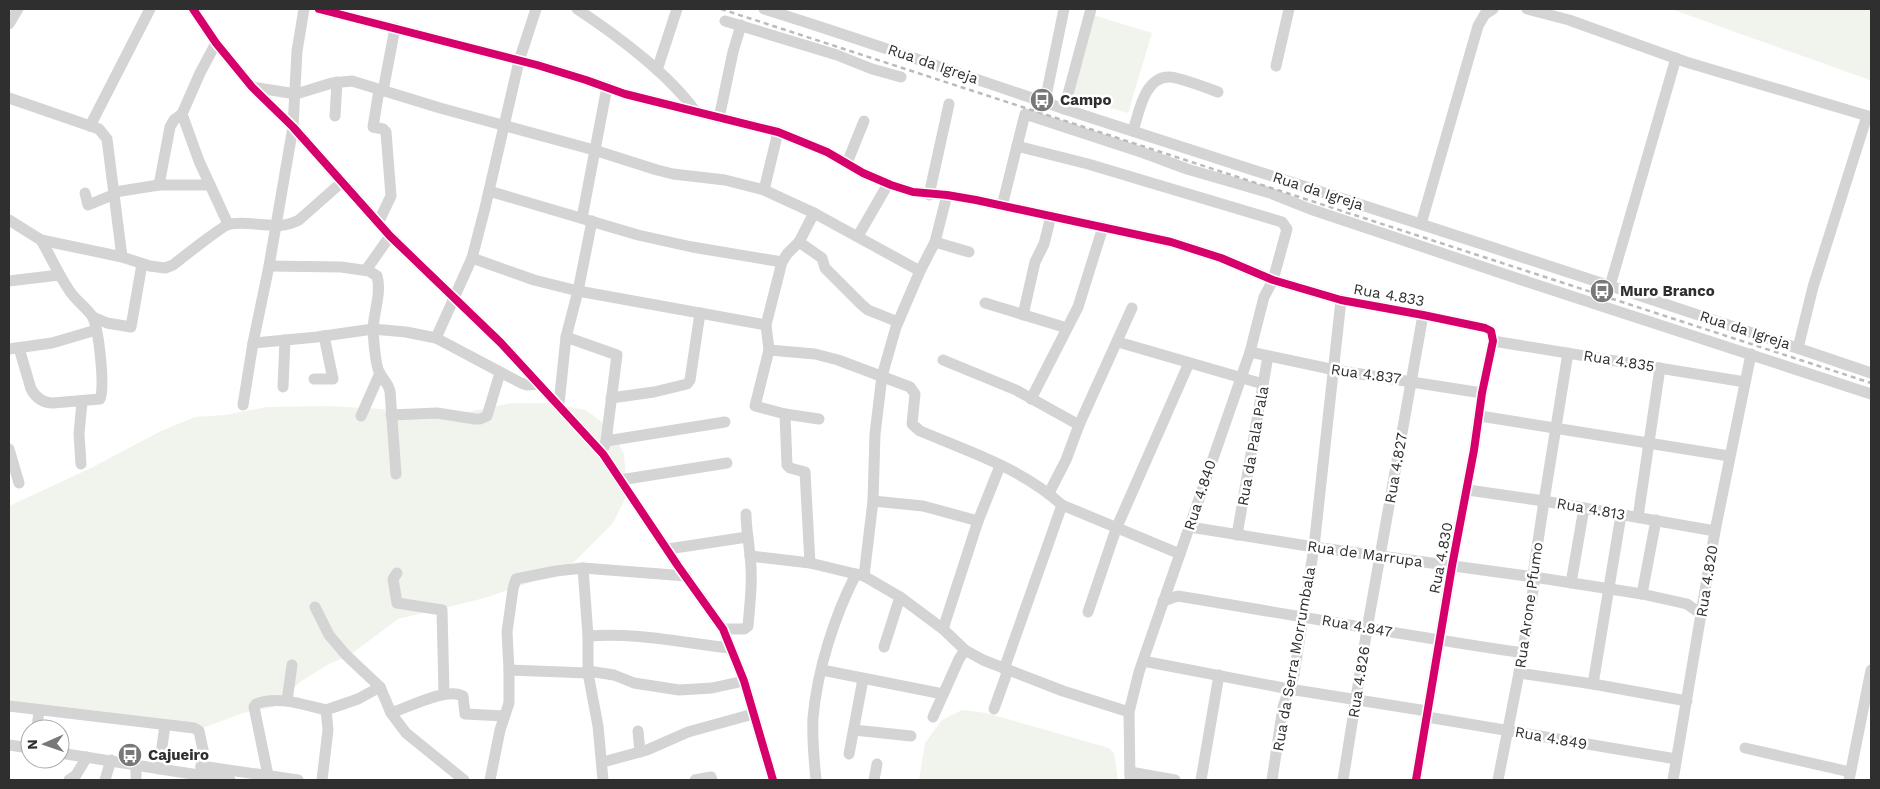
<svg xmlns="http://www.w3.org/2000/svg" width="1880" height="789" viewBox="0 0 1880 789" font-family="'Work Sans',sans-serif">
  <style>
    .green { fill: #f1f4ed }
    .lines { fill: none; stroke-linecap: round; stroke-linejoin: round }
    .minor { stroke: #d4d4d4; stroke-width: 11 }
    .rail { stroke: #bbb; stroke-width: 2.5; stroke-dasharray: 5 4; stroke-linecap: butt }
    .cycleway-casing { stroke: #fff; stroke-width: 11 }
    .cycleway { stroke: #d6006c; stroke-width: 8 }
    .labels { text-anchor: middle; stroke-width: 5; stroke-linejoin: round; paint-order: stroke }
    .street-label { font-size: 15px; fill: #2f2f2f; stroke: #fff }
    .poi-label { font-size: 15px; font-weight: bold; fill: #2f2f2f; stroke: #fff; text-anchor: start }
  </style>
  <rect width="100%" height="100%" fill="#fff"/>
  <g class="green">
    <path d="M1671,9H1871V81L1867,79Z"/>
    <path d="M1093,15L1152,33L1128,113L1068,96Z"/>
    <path d="M511,403H549L586,410L611,429L624,454L627,495L613,523L574,562L537,580L485,598L398,619L350,655L329,664L300,682L274,707L243,713L203,728L9,710V506L91,468L161,431L195,417L225,415L267,407L327,406L381,409L439,418Z"/>
    <path d="M962,710L986,713L1109,748L1114,753L1118,780H919L925,743L942,720Z"/>
  </g>
  <g class="lines">
    <g class="minor">
      <path d="M193,9L216,43L252,87L293,127L390,236L501,343L603,454L678,566L723,629L744,681L773,780"/>
      <path d="M319,9L537,65L586,80L625,94L778,132L827,152L863,173L891,185L913,192L947,195L976,200L1171,242L1221,258L1273,280L1341,300L1423,315L1485,328L1491,331L1493,341L1482,393L1474,450L1452,566L1416,780"/>
      <path d="M577,9C615,34 669,74 695,111"/>
      <path d="M764,9C874,43 982,82 1092,118C1352,202 1613,285 1871,373"/>
      <path d="M1527,9L1569,20L1686,62L1871,117"/>
      <path d="M725,21L837,55L872,69L901,77"/>
      <path d="M9,24L18,9"/>
      <path d="M216,43L200,73L182,114L199,161L228,224"/>
      <path d="M1276,66L1289,9"/>
      <path d="M657,70L677,9"/>
      <path d="M252,87L296,94L332,83L352,81L440,108L594,150L657,170L673,174L725,180L764,190L814,213L920,271"/>
      <path d="M383,91L395,28"/>
      <path d="M9,98L99,129L107,139L122,257"/>
      <path d="M1045,101L1064,9"/>
      <path d="M1064,109L1091,9"/>
      <path d="M335,116L337,82"/>
      <path d="M719,118L733,52L741,25"/>
      <path d="M90,126L150,9"/>
      <path d="M1133,131C1139,113 1144,77 1169,77C1179,77 1207,88 1218,92"/>
      <path d="M1017,146L1088,164L1282,222L1287,229L1273,280L1264,297L1250,352L1139,672L1129,712L1130,780"/>
      <path d="M847,163L864,121"/>
      <path d="M159,185L170,127L174,120L182,114"/>
      <path d="M764,190L778,132"/>
      <path d="M489,191L638,235L692,247L782,262"/>
      <path d="M115,192L159,185H210"/>
      <path d="M85,193L88,205L115,194"/>
      <path d="M929,195L949,104"/>
      <path d="M1002,206L1025,114L1144,153L1187,169L1270,193L1310,209L1528,282L1871,394"/>
      <path d="M582,218L607,87"/>
      <path d="M9,220L41,240L122,257L150,266L165,268L173,265C182,258 223,225 230,224C254,220 277,232 299,220L342,182"/>
      <path d="M378,223L391,196L386,132L383,129L373,127L379,90"/>
      <path d="M1421,224L1478,26L1485,14L1493,9"/>
      <path d="M858,236L888,184"/>
      <path d="M799,242L822,258L825,268L862,305L868,310L898,322"/>
      <path d="M935,242L969,252"/>
      <path d="M472,258L534,280L578,291L766,325L769,350L815,354L838,360L910,387L915,394L912,424L920,431C968,451 1023,469 1062,505L1180,554"/>
      <path d="M269,266L341,267L369,271L377,276C382,294 373,313 373,331C374,341 375,366 380,374C384,380 388,384 390,391L396,474"/>
      <path d="M366,270L390,236"/>
      <path d="M9,281L59,275"/>
      <path d="M1610,286L1676,58"/>
      <path d="M985,303L1067,328"/>
      <path d="M1023,315L1035,262L1044,244L1051,216"/>
      <path d="M93,317L107,323L131,327L142,264"/>
      <path d="M766,325L782,262L787,254L799,242L814,213"/>
      <path d="M566,337L617,355L606,441"/>
      <path d="M436,338L472,258L485,208L519,61L536,9"/>
      <path d="M1493,341L1745,382"/>
      <path d="M1118,342L1263,384"/>
      <path d="M253,343L317,337L373,329L406,332L436,338L521,383L527,385L539,384"/>
      <path d="M19,348L31,389C36,398 43,403 53,403L100,399C105,387 99,328 92,316C86,307 75,300 69,290C58,274 51,257 41,240"/>
      <path d="M1798,348L1813,287L1867,116"/>
      <path d="M9,349L52,343L96,330"/>
      <path d="M769,350L755,406L785,414L819,419"/>
      <path d="M1250,352L1335,370L1482,393"/>
      <path d="M943,360L1016,390L1079,425"/>
      <path d="M314,379H333L324,336"/>
      <path d="M283,387L285,340"/>
      <path d="M611,398L654,392L687,384L690,380L700,313"/>
      <path d="M1031,399L1078,307L1103,227"/>
      <path d="M559,404L566,337L578,291L592,221"/>
      <path d="M243,405L253,343L269,266L293,127L297,51L304,9"/>
      <path d="M785,414L787,465L790,468L805,472L810,563"/>
      <path d="M391,415L437,413L475,419H480L487,416L500,373"/>
      <path d="M361,416L380,373"/>
      <path d="M1480,416L1729,456"/>
      <path d="M604,447L606,441L725,422"/>
      <path d="M9,449L19,483"/>
      <path d="M81,464L79,434L82,402"/>
      <path d="M620,480L727,463"/>
      <path d="M1468,490L1544,501L1715,531"/>
      <path d="M1049,493L1066,460L1079,425L1132,308"/>
      <path d="M873,501L923,506L978,521"/>
      <path d="M1638,517L1660,368"/>
      <path d="M1190,527L1314,547L1534,577L1642,594L1687,604L1701,614"/>
      <path d="M1237,535L1268,356"/>
      <path d="M668,549L747,537"/>
      <path d="M750,556L810,563L864,576L900,597L943,629L965,650L983,660L1063,691L1129,712"/>
      <path d="M583,568L588,636V673L598,726L603,780"/>
      <path d="M397,573L393,579L397,603L442,610L444,694"/>
      <path d="M864,576L873,501L875,434L882,376L896,327L920,271L935,242L947,195"/>
      <path d="M1571,583L1584,508"/>
      <path d="M1642,594L1656,520"/>
      <path d="M1163,601L1178,596C1293,615 1407,636 1523,653"/>
      <path d="M315,607L329,635L346,655L380,687L391,713L406,733L464,780"/>
      <path d="M1088,612L1116,529L1189,363"/>
      <path d="M723,629H744L748,626C750,603 753,579 750,556C749,542 746,528 746,514"/>
      <path d="M943,629L978,521L1000,466"/>
      <path d="M588,636C636,632 683,643 730,648"/>
      <path d="M884,647L900,597"/>
      <path d="M1143,661L1289,689L1427,711"/>
      <path d="M1004,669L1062,505"/>
      <path d="M509,670L588,673"/>
      <path d="M822,670L943,694"/>
      <path d="M588,671L614,675L634,683L679,690L712,688L744,681"/>
      <path d="M1519,673L1593,684L1687,701"/>
      <path d="M1593,684L1621,515"/>
      <path d="M287,701L292,665"/>
      <path d="M9,706L194,728L199,731L203,750L200,775"/>
      <path d="M994,709L1008,670"/>
      <path d="M391,713C409,707 447,687 463,696L465,714L504,716"/>
      <path d="M933,717L959,659L965,650"/>
      <path d="M1427,717L1676,759"/>
      <path d="M37,729L39,710"/>
      <path d="M854,730L911,736"/>
      <path d="M638,731L640,752"/>
      <path d="M9,745L30,748"/>
      <path d="M1745,748L1850,772"/>
      <path d="M60,753L230,780"/>
      <path d="M849,754L863,679"/>
      <path d="M603,762L647,750L688,732L753,714"/>
      <path d="M201,766L298,780"/>
      <path d="M159,769L165,725"/>
      <path d="M1130,772L1175,780"/>
      <path d="M69,780L76,775L87,757"/>
      <path d="M105,780L111,760"/>
      <path d="M136,780V765"/>
      <path d="M269,780L254,707L256,704C278,695 304,705 326,710"/>
      <path d="M322,780L328,730L326,710L358,699L380,687"/>
      <path d="M490,780L500,730L509,703V670L507,632L513,589L516,579L556,571L583,568L686,576"/>
      <path d="M695,780L711,777L712,780"/>
      <path d="M816,780C814,760 812,739 813,718C817,671 834,617 856,574"/>
      <path d="M874,780L877,764"/>
      <path d="M1201,780L1219,675"/>
      <path d="M1272,780L1283,707L1294,675L1314,547L1341,300"/>
      <path d="M1343,780L1367,629L1423,315"/>
      <path d="M1498,780L1519,673L1534,584V568L1544,501L1568,353"/>
      <path d="M1673,780L1715,531L1751,354"/>
      <path d="M1849,780L1871,670"/>
    </g>
    <path class="rail" d="M721,9L1871,383"/>
    <g class="cycleway-casing">
      <g id="cycleway">
        <path d="M193,9L216,43L252,87L293,127L390,236L501,343L603,454L678,566L723,629L744,681L773,780"/>
        <path d="M319,9L537,65L586,80L625,94L778,132L827,152L863,173L891,185L913,192L947,195L976,200L1171,242L1221,258L1273,280L1341,300L1423,315L1485,328L1491,331L1493,341L1482,393L1474,450L1452,566L1416,780"/>
      </g>
    </g>
    <use href="#cycleway" class="cycleway"/>
  </g>
  <defs>
    <g id="bus-disc" transform="scale(1.25)"><circle r="9.5" fill="#787878" stroke="#fff"/><path d="M-5-6H5V4H4V6H2V4H-2V6H-4V4H-5ZM-3.5-4V0h7V-4ZM-3.5 1.2v1.5H-2V1.2ZM2 1.2v1.5H3.5V1.2Z" fill="#fff"/></g>
  </defs>
  <g fill-rule="evenodd">
    <use href="#bus-disc" x="1042" y="100"/>
    <use href="#bus-disc" x="1602" y="291"/>
    <use href="#bus-disc" x="130" y="755"/>
  </g>
  <g class="labels">
    <g class="street-label">
      <text transform="translate(933 64) rotate(19)" y="5">Rua da Igreja</text>
      <text transform="translate(1318 191) rotate(18)" y="5">Rua da Igreja</text>
      <text transform="translate(1389 295) rotate(10)" y="5">Rua 4.833</text>
      <text transform="translate(1745 330) rotate(18)" y="5">Rua da Igreja</text>
      <text transform="translate(1619 361) rotate(9)" y="5">Rua 4.835</text>
      <text transform="translate(1366 374) rotate(8)" y="5">Rua 4.837</text>
      <text transform="translate(1253 446) rotate(-80)" y="5">Rua da Pala Pala</text>
      <text transform="translate(1396 468) rotate(-80)" y="5">Rua 4.827</text>
      <text transform="translate(1200 495) rotate(-72)" y="5">Rua 4.840</text>
      <text transform="translate(1591 509) rotate(10)" y="5">Rua 4.813</text>
      <text transform="translate(1365 554) rotate(8)" y="5">Rua de Marrupa</text>
      <text transform="translate(1441 558) rotate(-79)" y="5">Rua 4.830</text>
      <text transform="translate(1707 581) rotate(-81)" y="5">Rua 4.820</text>
      <text transform="translate(1529 605) rotate(-82)" y="5">Rua Arone Pfumo</text>
      <text transform="translate(1357 626) rotate(10)" y="5">Rua 4.847</text>
      <text transform="translate(1294 659) rotate(-80)" y="5">Rua da Serra Morrumbala</text>
      <text transform="translate(1359 682) rotate(-81)" y="5">Rua 4.826</text>
      <text transform="translate(1551 738) rotate(10)" y="5">Rua 4.849</text>
    </g>
    <g class="poi-label">
      <text x="1060" y="105">Campo</text>
      <text x="1620" y="296">Muro Branco</text>
      <text x="148" y="760">Cajueiro</text>
    </g>
  </g>
  <rect width="1880" height="789" fill="none" stroke="#2f2f2f" stroke-width="20"/>
  <g transform="translate(45 744) rotate(268)"><circle r="24" fill="#ffffff" stroke="#acacac"/>
  <path d="M0-4L9 19L0 12L-9 19Z" fill="#787878"/>
  <text y="-8" font-size="14" font-weight="bold" text-anchor="middle" fill="#2f2f2f">N</text>
  </g>
</svg>
